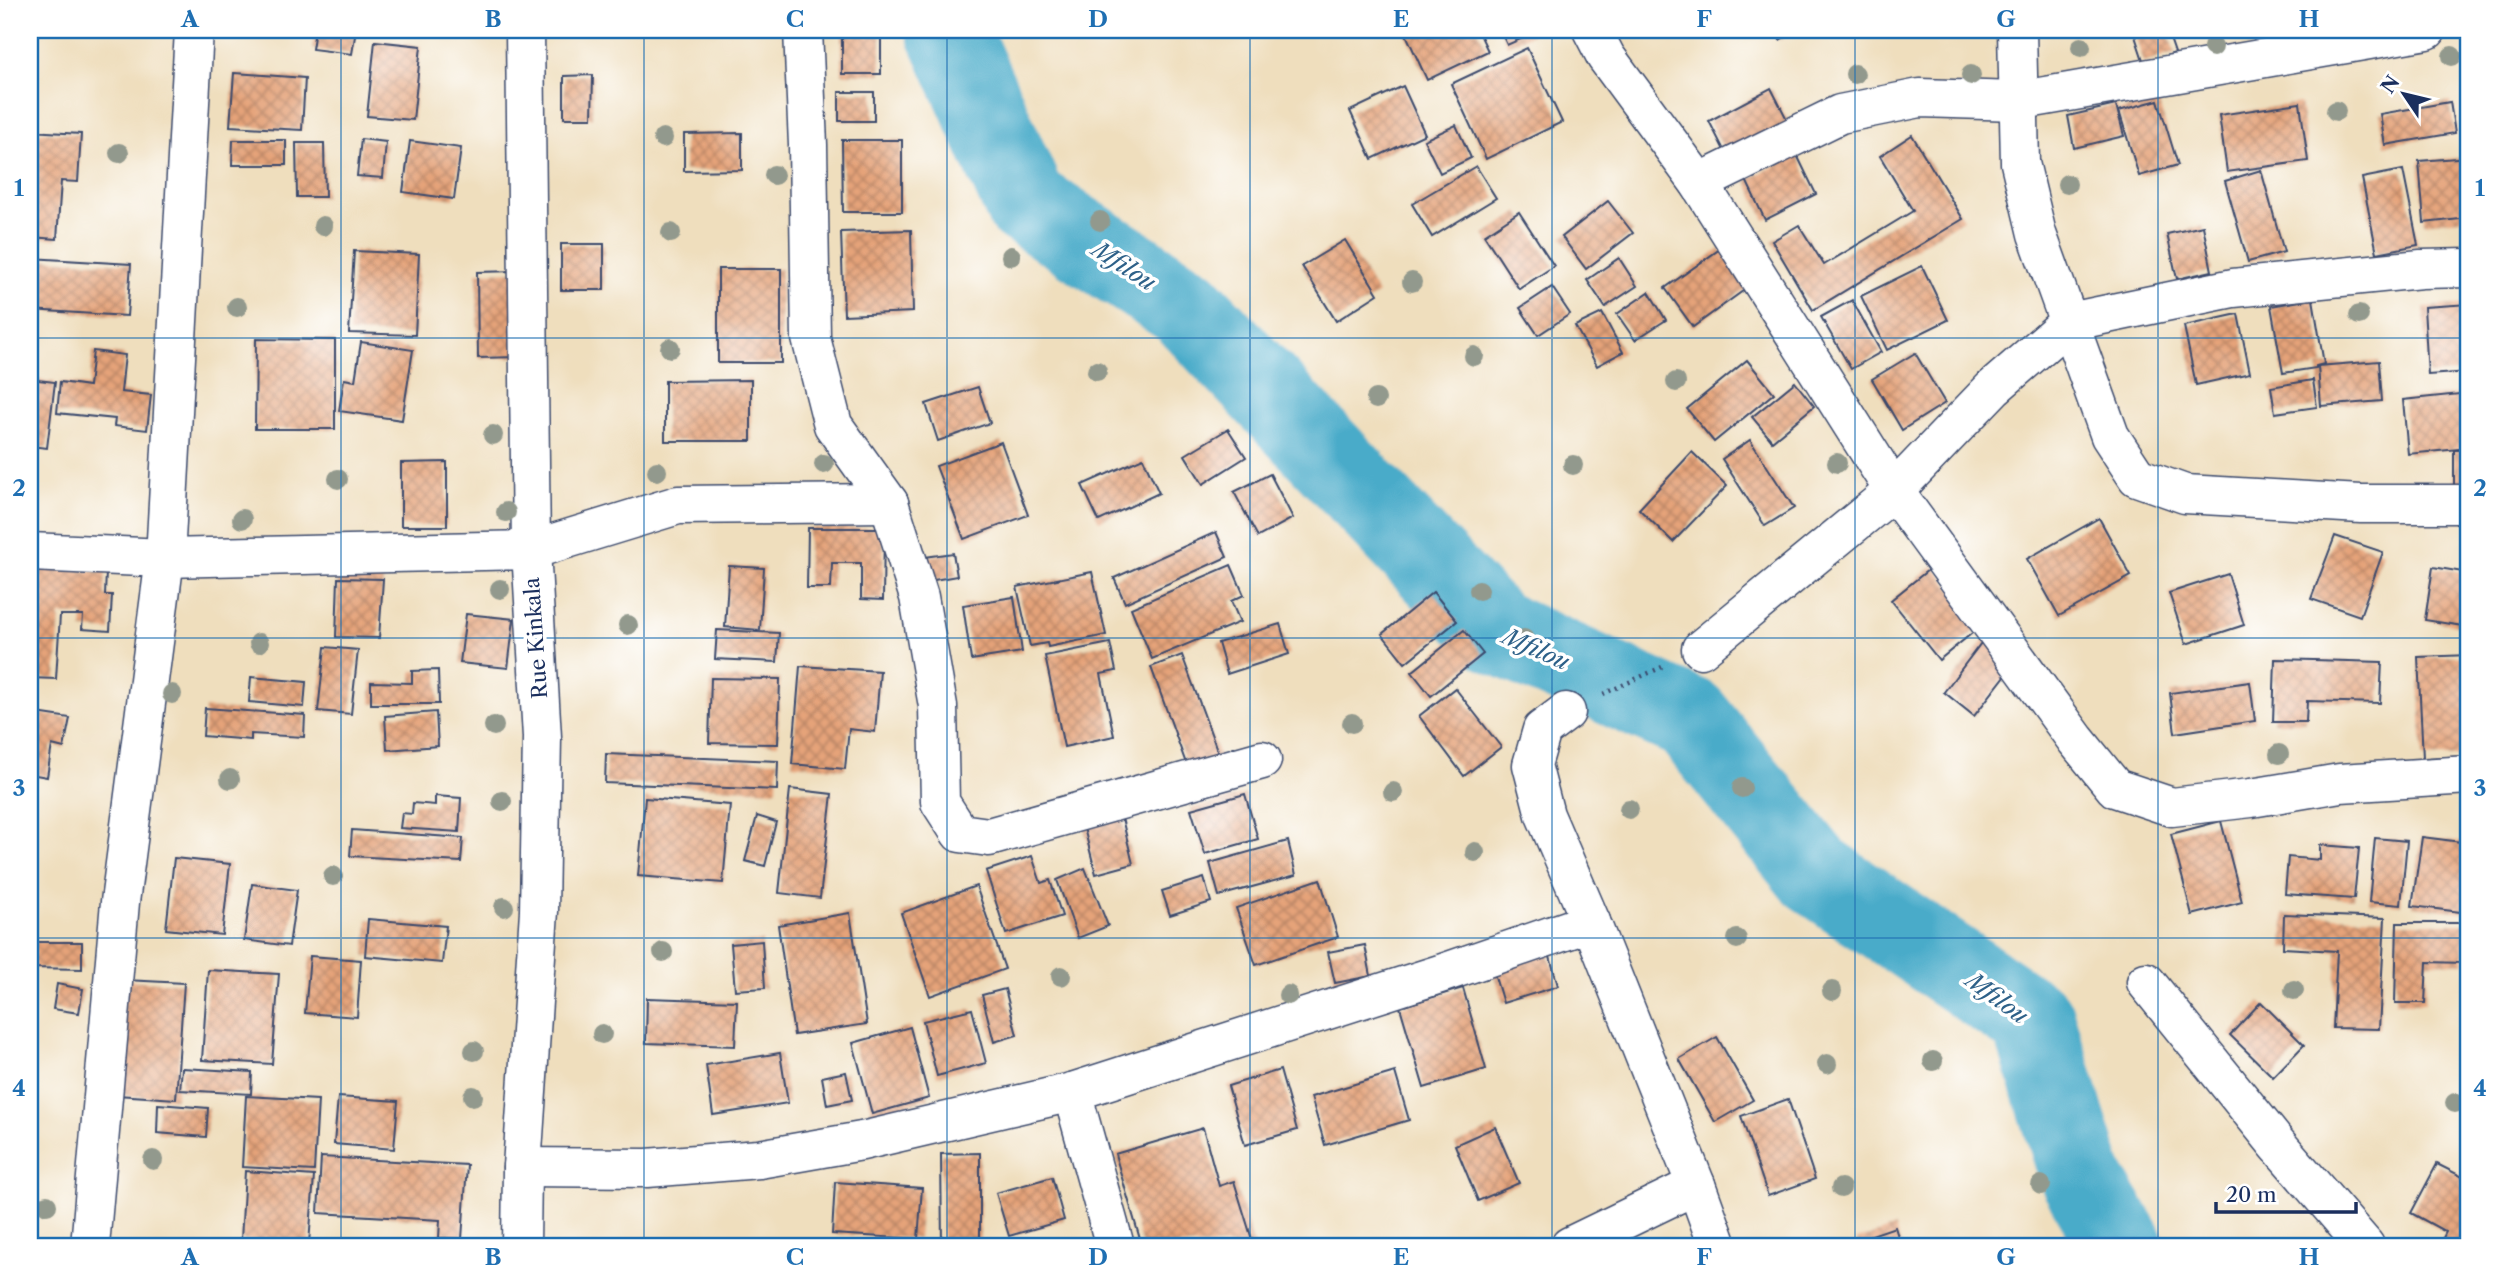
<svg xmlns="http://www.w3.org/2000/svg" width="2499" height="1276" viewBox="0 0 2499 1276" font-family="'Libre Caslon Text',serif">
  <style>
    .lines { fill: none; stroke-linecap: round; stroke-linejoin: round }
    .river { stroke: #4aabc9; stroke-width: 84 }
    .building { fill: url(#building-cross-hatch) }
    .street-casing { stroke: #3b496c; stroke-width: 41 }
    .path { stroke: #3b496c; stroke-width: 4.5; stroke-dasharray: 2 5; stroke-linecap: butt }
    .street { stroke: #fff; stroke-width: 38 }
    .tree { fill: #92998d }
    .grid { fill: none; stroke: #1f6fb2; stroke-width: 2; stroke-opacity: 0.55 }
    .labels { text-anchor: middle; stroke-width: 7; stroke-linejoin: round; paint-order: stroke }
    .street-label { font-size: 21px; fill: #1b2f5e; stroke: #fff }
    .water-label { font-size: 23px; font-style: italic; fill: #2e6189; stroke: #fff }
    .neatline { fill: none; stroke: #1f6fb2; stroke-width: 2.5 }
    .grid-label { font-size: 23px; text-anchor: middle; font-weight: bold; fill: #1f6fb2 }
  </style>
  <defs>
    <pattern id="building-cross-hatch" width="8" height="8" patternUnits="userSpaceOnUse" patternTransform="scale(1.75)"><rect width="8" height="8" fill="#e5a379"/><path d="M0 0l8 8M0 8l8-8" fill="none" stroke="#b98566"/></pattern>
  </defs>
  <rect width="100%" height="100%" fill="#fff"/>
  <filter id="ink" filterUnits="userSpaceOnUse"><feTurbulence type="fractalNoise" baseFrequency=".0143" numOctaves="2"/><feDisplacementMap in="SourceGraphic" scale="14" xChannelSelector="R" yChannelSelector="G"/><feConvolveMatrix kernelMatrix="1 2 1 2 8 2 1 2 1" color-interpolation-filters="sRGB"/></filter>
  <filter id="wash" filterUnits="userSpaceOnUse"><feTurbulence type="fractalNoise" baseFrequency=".00686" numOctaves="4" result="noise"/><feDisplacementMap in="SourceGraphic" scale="28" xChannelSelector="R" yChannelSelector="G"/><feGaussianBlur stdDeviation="1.57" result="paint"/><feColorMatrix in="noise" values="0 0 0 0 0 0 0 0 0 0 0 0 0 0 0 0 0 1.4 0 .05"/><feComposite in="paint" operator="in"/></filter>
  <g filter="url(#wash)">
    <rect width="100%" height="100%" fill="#efdebd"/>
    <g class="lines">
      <path class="river" d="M948,30L1025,203L1186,307L1493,630L1690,719L1814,872L2033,1021L2082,1178L2122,1246"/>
    </g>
    <g id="blocks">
      <g class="building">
        <path d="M30,30H37L33,84H30Z"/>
        <path d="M315,30H356L352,54L312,49Z"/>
        <rect x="842" y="30" width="39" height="44"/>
        <path d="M1404,30H1478L1488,51L1427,80Z"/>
        <path d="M1500,30H1541L1507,45Z"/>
        <path d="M1773,30H1795L1780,40Z"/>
        <path d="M2133,30H2167L2175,53L2144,63Z"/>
        <path d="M375,41L421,46L413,120L367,116Z"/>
        <path d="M1527,48L1562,122L1486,159L1451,84Z"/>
        <path d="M2465,61H2469V117H2467Z"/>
        <path d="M234,73L305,78L302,130L230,126Z"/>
        <path d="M593,75L592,118H564V76Z"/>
        <path d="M1403,86L1425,134L1372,159L1350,111Z"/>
        <path d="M1771,88L1792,129L1730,162L1709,121Z"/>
        <rect x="839" y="92" width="35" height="29"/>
        <path d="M2158,100L2178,165L2139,176L2119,111Z"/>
        <path d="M2450,102L2455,133L2385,145L2380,114Z"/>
        <path d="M2300,103L2308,161L2227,172L2219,115Z"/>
        <path d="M2116,105L2124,136L2074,148L2068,116Z"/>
        <path d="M1456,125L1471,158L1440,173L1424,140Z"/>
        <path d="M30,131L81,134L78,182L61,181L57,239L30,237Z"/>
        <path d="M742,133V170L684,171V134Z"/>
        <path d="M1912,135L1963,219L1813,310L1772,241L1799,225L1824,265L1913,211L1880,156Z"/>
        <path d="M361,139L386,142L383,178L357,176Z"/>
        <path d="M233,140H286V165H232Z"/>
        <path d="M842,140H902V212H843Z"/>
        <path d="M410,141L461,148L454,199L403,192Z"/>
        <path d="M296,143H324L325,197H297Z"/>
        <path d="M1797,155L1816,194L1765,220L1746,180Z"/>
        <path d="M2469,157V218L2424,223L2419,161Z"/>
        <path d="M1476,166L1496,198L1432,237L1412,204Z"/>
        <path d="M2261,170L2284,252L2248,262L2225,181Z"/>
        <path d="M2403,170L2418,245L2377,253L2362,178Z"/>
        <path d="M1608,201L1633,233L1586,269L1562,237Z"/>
        <path d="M1519,212L1554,266L1519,289L1484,235Z"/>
        <path d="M2203,226L2212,271L2177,279L2167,234Z"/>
        <path d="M911,230L913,312L844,315L841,232Z"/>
        <path d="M1345,240L1378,294L1336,321L1302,266Z"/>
        <rect x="561" y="244" width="43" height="46"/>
        <path d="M1720,249L1747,288L1693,327L1665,288Z"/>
        <path d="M354,251L419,254L415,335L349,333Z"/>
        <path d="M30,258L131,264L127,316L30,310Z"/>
        <path d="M1619,258L1637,286L1605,307L1587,280Z"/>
        <path d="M1922,266L1948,320L1887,350L1861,296Z"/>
        <rect x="718" y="269" width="63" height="94"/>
        <path d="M520,271V357L478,358L477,272Z"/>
        <path d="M1552,287L1570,314L1538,335L1520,308Z"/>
        <path d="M1649,292L1666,320L1635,340L1617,314Z"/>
        <path d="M2313,299L2324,364L2316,366V368L2283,373L2271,306Z"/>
        <path d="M1852,300L1881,352L1851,369L1821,317Z"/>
        <path d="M2469,304V372L2428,375L2424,307Z"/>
        <path d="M1602,313L1623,352L1597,366L1575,326Z"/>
        <path d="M2238,314L2250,373L2196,385L2184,326Z"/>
        <path d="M256,339L335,340V429H255Z"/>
        <path d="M361,342L413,350L402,420L339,411L344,379L355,381Z"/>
        <path d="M93,351L125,355L121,392L151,395L147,430L114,426L115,419L57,413L60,382L89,386Z"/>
        <path d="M1915,353L1945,403L1902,430L1872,379Z"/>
        <path d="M1747,360L1774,393L1714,442L1687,409Z"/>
        <path d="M2379,361L2382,401L2321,406L2318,366Z"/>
        <path d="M30,379L55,382L47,448L30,446Z"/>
        <path d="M751,380V441H665V381Z"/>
        <path d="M2313,380L2317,407L2275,413L2271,387Z"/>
        <path d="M1795,382L1814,406L1772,441L1752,417Z"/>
        <path d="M978,387L990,423L938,441L926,404Z"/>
        <path d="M2469,393V448L2408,454L2403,400Z"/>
        <path d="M1228,429L1246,457L1203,484L1185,455Z"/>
        <path d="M1750,440L1794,508L1765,526L1722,459Z"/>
        <path d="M1001,442L1028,515L964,539L936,466Z"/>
        <path d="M2454,450H2469V489L2454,488Z"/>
        <path d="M1692,452L1727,486L1673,542L1639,509Z"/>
        <path d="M1143,458L1159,493L1099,521L1082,485Z"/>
        <path d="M447,462V526H401V463Z"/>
        <path d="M1270,474L1293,518L1258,537L1234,492Z"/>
        <path d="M2099,518L2131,576L2059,616L2027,559Z"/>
        <path d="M808,528H884L883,600L861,599V563H832L831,588H807Z"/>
        <path d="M1216,532L1227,557L1125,603L1114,578Z"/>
        <path d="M2335,536L2383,552L2360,616L2311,599Z"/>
        <path d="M953,553L957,576L928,581L924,557Z"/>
        <path d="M1231,565L1244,595L1231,601L1240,622L1152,659L1131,608Z"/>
        <path d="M729,566L764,568L760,630L725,627Z"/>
        <path d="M1933,566L1982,625L1939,660L1891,600Z"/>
        <path d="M2433,567L2469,573V627L2425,620Z"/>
        <path d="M30,568L106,572L105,595H112L110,631L82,629L83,615H60L56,679L30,678Z"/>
        <path d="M1092,572L1106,635L1048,647L1047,643L1030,646L1017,587Z"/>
        <path d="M2228,574L2244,625L2186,644L2169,593Z"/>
        <path d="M338,578L383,579L379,638L336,637Z"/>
        <path d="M1433,592L1457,621L1405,663L1382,634Z"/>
        <path d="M1014,597L1022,652L971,660L963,605Z"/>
        <path d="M466,614L514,619L508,668L460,663Z"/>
        <path d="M1280,624L1289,654L1227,674L1218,643Z"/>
        <path d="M717,630L779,633L777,662L715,659Z"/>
        <path d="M1464,630L1483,654L1431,696L1412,672Z"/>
        <path d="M1984,639L2015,663L1974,716L1944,692Z"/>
        <path d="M1110,643L1116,671L1101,674L1114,736L1064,747L1045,656Z"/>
        <path d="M325,647L358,650L351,714L318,711Z"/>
        <path d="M1182,655L1220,758L1188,769L1151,667Z"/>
        <path d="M2469,655V756L2423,758L2418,657Z"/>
        <path d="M2275,659L2382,662L2380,703L2307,701L2306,722H2273Z"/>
        <path d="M800,666L880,671L875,732L849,729L845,769L792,764Z"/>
        <path d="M438,670L439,704H371V682L412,683V671Z"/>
        <path d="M251,677L306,682L304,707L249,702Z"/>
        <path d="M711,678L780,679L778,744L709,743Z"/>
        <path d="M2250,682L2255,721L2175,733L2170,693Z"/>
        <path d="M1455,688L1501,747L1464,776L1419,716Z"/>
        <path d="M205,708L305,715L304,737L251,734V740L203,736Z"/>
        <path d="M30,712L70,718L64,748L52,745L47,777L30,774Z"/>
        <path d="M436,712L438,746L387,750L385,716Z"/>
        <path d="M606,754L778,761L777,790L605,783Z"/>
        <path d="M790,789L832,794L820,898L779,893Z"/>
        <path d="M1245,794L1258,839L1205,854L1191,809Z"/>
        <path d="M435,796L461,798L459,832L400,828L402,813L412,814L413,803L435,805Z"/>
        <path d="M645,798L730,805L723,883L638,876Z"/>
        <path d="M757,816L776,822L765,866L745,861Z"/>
        <path d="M1122,818L1133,864L1096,874L1084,828Z"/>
        <path d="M2221,821L2242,902L2192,915L2171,834Z"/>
        <path d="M352,830L463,838L461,862L350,856Z"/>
        <path d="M2422,837L2469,843V913L2412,906Z"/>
        <path d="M2375,838L2407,841L2401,905L2369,902Z"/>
        <path d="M1288,841L1296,875L1219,896L1210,863Z"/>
        <path d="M2320,845L2359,848L2354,899L2285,894L2288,857L2320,860Z"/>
        <path d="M1032,856L1041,883L1050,880L1062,916L1006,934L986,871Z"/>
        <path d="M174,858L230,864L222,935L166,929Z"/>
        <path d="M1085,868L1108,926L1078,938L1057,880Z"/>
        <path d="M1204,878L1211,902L1170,915L1162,891Z"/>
        <path d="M1320,879L1338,937L1256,965L1236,908Z"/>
        <path d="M252,884L297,890L289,946L244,940Z"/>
        <path d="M976,886L1005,969L930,996L901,913Z"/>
        <path d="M850,913L867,1024L794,1035L778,925Z"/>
        <path d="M2284,914L2385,918L2379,1029L2333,1028L2337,951L2283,948Z"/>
        <path d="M368,919L446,926L442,963L365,956Z"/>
        <path d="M2397,923H2465L2464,963L2427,962L2425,1003H2395Z"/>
        <path d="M762,941L765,988L735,990L731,944Z"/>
        <path d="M30,942H82V969L30,968Z"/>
        <path d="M1365,945L1371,976L1335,983L1328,952Z"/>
        <path d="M1549,953L1558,986L1503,1003L1493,970Z"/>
        <path d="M310,956L361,960L357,1017L305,1013Z"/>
        <path d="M208,970L279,974L272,1064L202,1060Z"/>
        <path d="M125,980L184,983L176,1099L117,1095Z"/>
        <path d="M57,984L83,989L79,1013L53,1009Z"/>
        <path d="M1463,988L1486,1069L1424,1088L1400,1007Z"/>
        <path d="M1005,989L1017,1035L994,1042L982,995Z"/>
        <path d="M647,998L737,1001L735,1046L646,1043Z"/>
        <path d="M2261,1002L2304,1045L2273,1077L2230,1035Z"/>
        <path d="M972,1009L986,1063L937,1076L923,1021Z"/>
        <path d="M910,1027L929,1098L872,1114L853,1043Z"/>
        <path d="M1717,1037L1753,1100L1715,1122L1679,1059Z"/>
        <path d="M780,1053L788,1103L713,1115L706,1065Z"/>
        <path d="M182,1068L252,1072L251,1094L180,1090Z"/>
        <path d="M1280,1070L1297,1130L1245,1145L1228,1086Z"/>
        <path d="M846,1072L852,1100L827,1105L822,1077Z"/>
        <path d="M1395,1072L1409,1120L1325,1145L1311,1097Z"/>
        <path d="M246,1096L318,1100L314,1171L242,1167Z"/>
        <path d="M338,1097L398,1101L394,1149L334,1144Z"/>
        <path d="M1788,1099L1815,1179L1768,1196L1741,1116Z"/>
        <path d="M158,1104L208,1108L206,1137L157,1133Z"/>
        <path d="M1495,1127L1519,1183L1478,1201L1455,1145Z"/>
        <path d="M1203,1128L1219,1186L1234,1181L1254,1246H1142L1115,1154Z"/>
        <path d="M980,1153V1245H942L941,1154Z"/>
        <path d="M321,1157L467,1165L462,1239L439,1238L440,1220L318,1213Z"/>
        <path d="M2437,1164L2469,1180V1246H2439L2446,1232L2411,1213Z"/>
        <path d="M245,1171L314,1176L309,1244L241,1240Z"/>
        <path d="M1052,1177L1064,1220L1009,1236L996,1193Z"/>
        <path d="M835,1182L922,1188L918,1239L832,1234Z"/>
        <path d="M1895,1227L1901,1246H1859L1857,1240Z"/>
      </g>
    </g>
  </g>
  <g filter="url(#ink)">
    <use href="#blocks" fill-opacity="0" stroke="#3b496c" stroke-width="2"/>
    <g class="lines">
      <g class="street-casing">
        <g id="street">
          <path d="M803,30L808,145L811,338L833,425L889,503L919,597L938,706L940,802L960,833L989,837L1262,760"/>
          <path d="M1592,30L1606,57L1699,183L1894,491L2076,740L2115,788L2172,807L2251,798L2340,783L2469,775"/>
          <path d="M2017,30L2020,163L2037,234L2110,436L2137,477L2185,494L2361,504H2469"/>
          <path d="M1699,183L1840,114L1920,98L2017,101L2427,30"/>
          <path d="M30,552L165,558L531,550L678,505L889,503"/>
          <path d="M1701,649L1894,491L1993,388L2069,322L2233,288L2421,269L2469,268"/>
          <path d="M1566,712L1542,730L1532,765L1545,815L1591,922L1696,1185L1718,1246"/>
          <path d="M2146,982L2277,1144L2365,1246"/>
          <path d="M1072,1092L1115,1246"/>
          <path d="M522,1167L647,1168L759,1159L862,1141L1072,1092L1440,974L1591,922"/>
          <path d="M90,1246L120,902L165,558L194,30"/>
          <path d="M521,1246L522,1167L539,911L542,737L531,550L525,30"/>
          <path d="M1570,1246L1696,1185"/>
        </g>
      </g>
      <path class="path" d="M1603,694L1662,667"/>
      <use href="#street" class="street"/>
    </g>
    <g class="tree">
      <circle cx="2081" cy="47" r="10"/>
      <circle cx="2213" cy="47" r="10"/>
      <circle cx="2452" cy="56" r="10"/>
      <circle cx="1855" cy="74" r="10"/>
      <circle cx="1971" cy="75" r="10"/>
      <circle cx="2336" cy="111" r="10"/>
      <circle cx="663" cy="138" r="10"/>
      <circle cx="119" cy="153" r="10"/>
      <circle cx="774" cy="175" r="10"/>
      <circle cx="2067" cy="184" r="10"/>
      <circle cx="1100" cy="221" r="10"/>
      <circle cx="323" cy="226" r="10"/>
      <circle cx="671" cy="233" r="10"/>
      <circle cx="1011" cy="256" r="10"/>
      <circle cx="1412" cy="282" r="10"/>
      <circle cx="237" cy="307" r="10"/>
      <circle cx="2359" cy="315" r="10"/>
      <circle cx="670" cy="348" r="10"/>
      <circle cx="1474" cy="356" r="10"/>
      <circle cx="1097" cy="371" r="10"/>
      <circle cx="1676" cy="382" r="10"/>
      <circle cx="1376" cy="399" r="10"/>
      <circle cx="493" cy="435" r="10"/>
      <circle cx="1837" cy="463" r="10"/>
      <circle cx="824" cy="464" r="10"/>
      <circle cx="1573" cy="465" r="10"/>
      <circle cx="657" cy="471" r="10"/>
      <circle cx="338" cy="479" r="10"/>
      <circle cx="506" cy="512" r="10"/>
      <circle cx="242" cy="519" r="10"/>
      <circle cx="500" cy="589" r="10"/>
      <circle cx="1479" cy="590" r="10"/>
      <circle cx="628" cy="625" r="10"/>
      <circle cx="1524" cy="639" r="10"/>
      <circle cx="259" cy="643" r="10"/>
      <circle cx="172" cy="694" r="10"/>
      <circle cx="1352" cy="723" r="10"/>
      <circle cx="494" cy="726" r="10"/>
      <circle cx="2279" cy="754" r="10"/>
      <circle cx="230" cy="779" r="10"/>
      <circle cx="1742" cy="788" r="10"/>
      <circle cx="1393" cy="792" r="10"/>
      <circle cx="502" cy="801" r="10"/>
      <circle cx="1629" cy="809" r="10"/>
      <circle cx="1475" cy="852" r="10"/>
      <circle cx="333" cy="876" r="10"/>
      <circle cx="504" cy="907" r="10"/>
      <circle cx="1737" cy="939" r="10"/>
      <circle cx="663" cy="952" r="10"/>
      <circle cx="1061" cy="976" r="10"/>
      <circle cx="2294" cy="990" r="10"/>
      <circle cx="1832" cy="991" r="10"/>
      <circle cx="1288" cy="995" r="10"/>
      <circle cx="602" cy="1034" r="10"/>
      <circle cx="474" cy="1051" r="10"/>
      <circle cx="1933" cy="1061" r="10"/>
      <circle cx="1827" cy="1064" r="10"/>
      <circle cx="473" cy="1096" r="10"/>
      <circle cx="2455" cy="1103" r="10"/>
      <circle cx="153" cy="1160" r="10"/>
      <circle cx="2041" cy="1185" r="10"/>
      <circle cx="1841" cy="1188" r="10"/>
      <circle cx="47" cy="1205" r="10"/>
    </g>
  </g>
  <path class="grid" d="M341,30V1246M644,30V1246M947,30V1246M1250,30V1246M1552,30V1246M1855,30V1246M2158,30V1246M30,338H2469M30,638H2469M30,938H2469"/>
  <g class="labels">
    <g class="street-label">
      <text transform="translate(536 638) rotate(-94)" y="7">Rue Kinkala</text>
    </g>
    <g class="water-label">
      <text transform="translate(1124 266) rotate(33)" y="8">Mfilou</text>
      <text transform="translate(1536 649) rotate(24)" y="8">Mfilou</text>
      <text transform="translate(1997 998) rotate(36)" y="8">Mfilou</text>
    </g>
  </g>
  <rect width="2499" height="1276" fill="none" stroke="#fff" stroke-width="77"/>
  <g transform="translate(2404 94) rotate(305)" stroke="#ffffff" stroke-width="5" paint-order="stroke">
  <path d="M0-5L12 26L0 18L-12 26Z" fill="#1b2f5e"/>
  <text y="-10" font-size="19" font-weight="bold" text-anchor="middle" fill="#1b2f5e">N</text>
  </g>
  <path d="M2216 1202v10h140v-10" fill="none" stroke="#1b2f5e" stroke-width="3.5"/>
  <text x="2226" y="1202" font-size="21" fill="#1b2f5e" stroke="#ffffff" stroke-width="5" paint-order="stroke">20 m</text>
  <rect x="38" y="38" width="2422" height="1200" class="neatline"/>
  <g class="grid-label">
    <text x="190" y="27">A</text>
    <text x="493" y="27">B</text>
    <text x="795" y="27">C</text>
    <text x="1098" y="27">D</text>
    <text x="1401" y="27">E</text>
    <text x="1704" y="27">F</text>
    <text x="2006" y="27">G</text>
    <text x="2309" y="27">H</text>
    <text x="19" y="196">1</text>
    <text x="2480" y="196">1</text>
    <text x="19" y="496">2</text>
    <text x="2480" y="496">2</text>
    <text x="19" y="796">3</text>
    <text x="2480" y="796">3</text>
    <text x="19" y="1096">4</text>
    <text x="2480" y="1096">4</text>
    <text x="190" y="1265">A</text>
    <text x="493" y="1265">B</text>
    <text x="795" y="1265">C</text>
    <text x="1098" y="1265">D</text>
    <text x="1401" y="1265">E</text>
    <text x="1704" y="1265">F</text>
    <text x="2006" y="1265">G</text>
    <text x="2309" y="1265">H</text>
  </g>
</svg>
